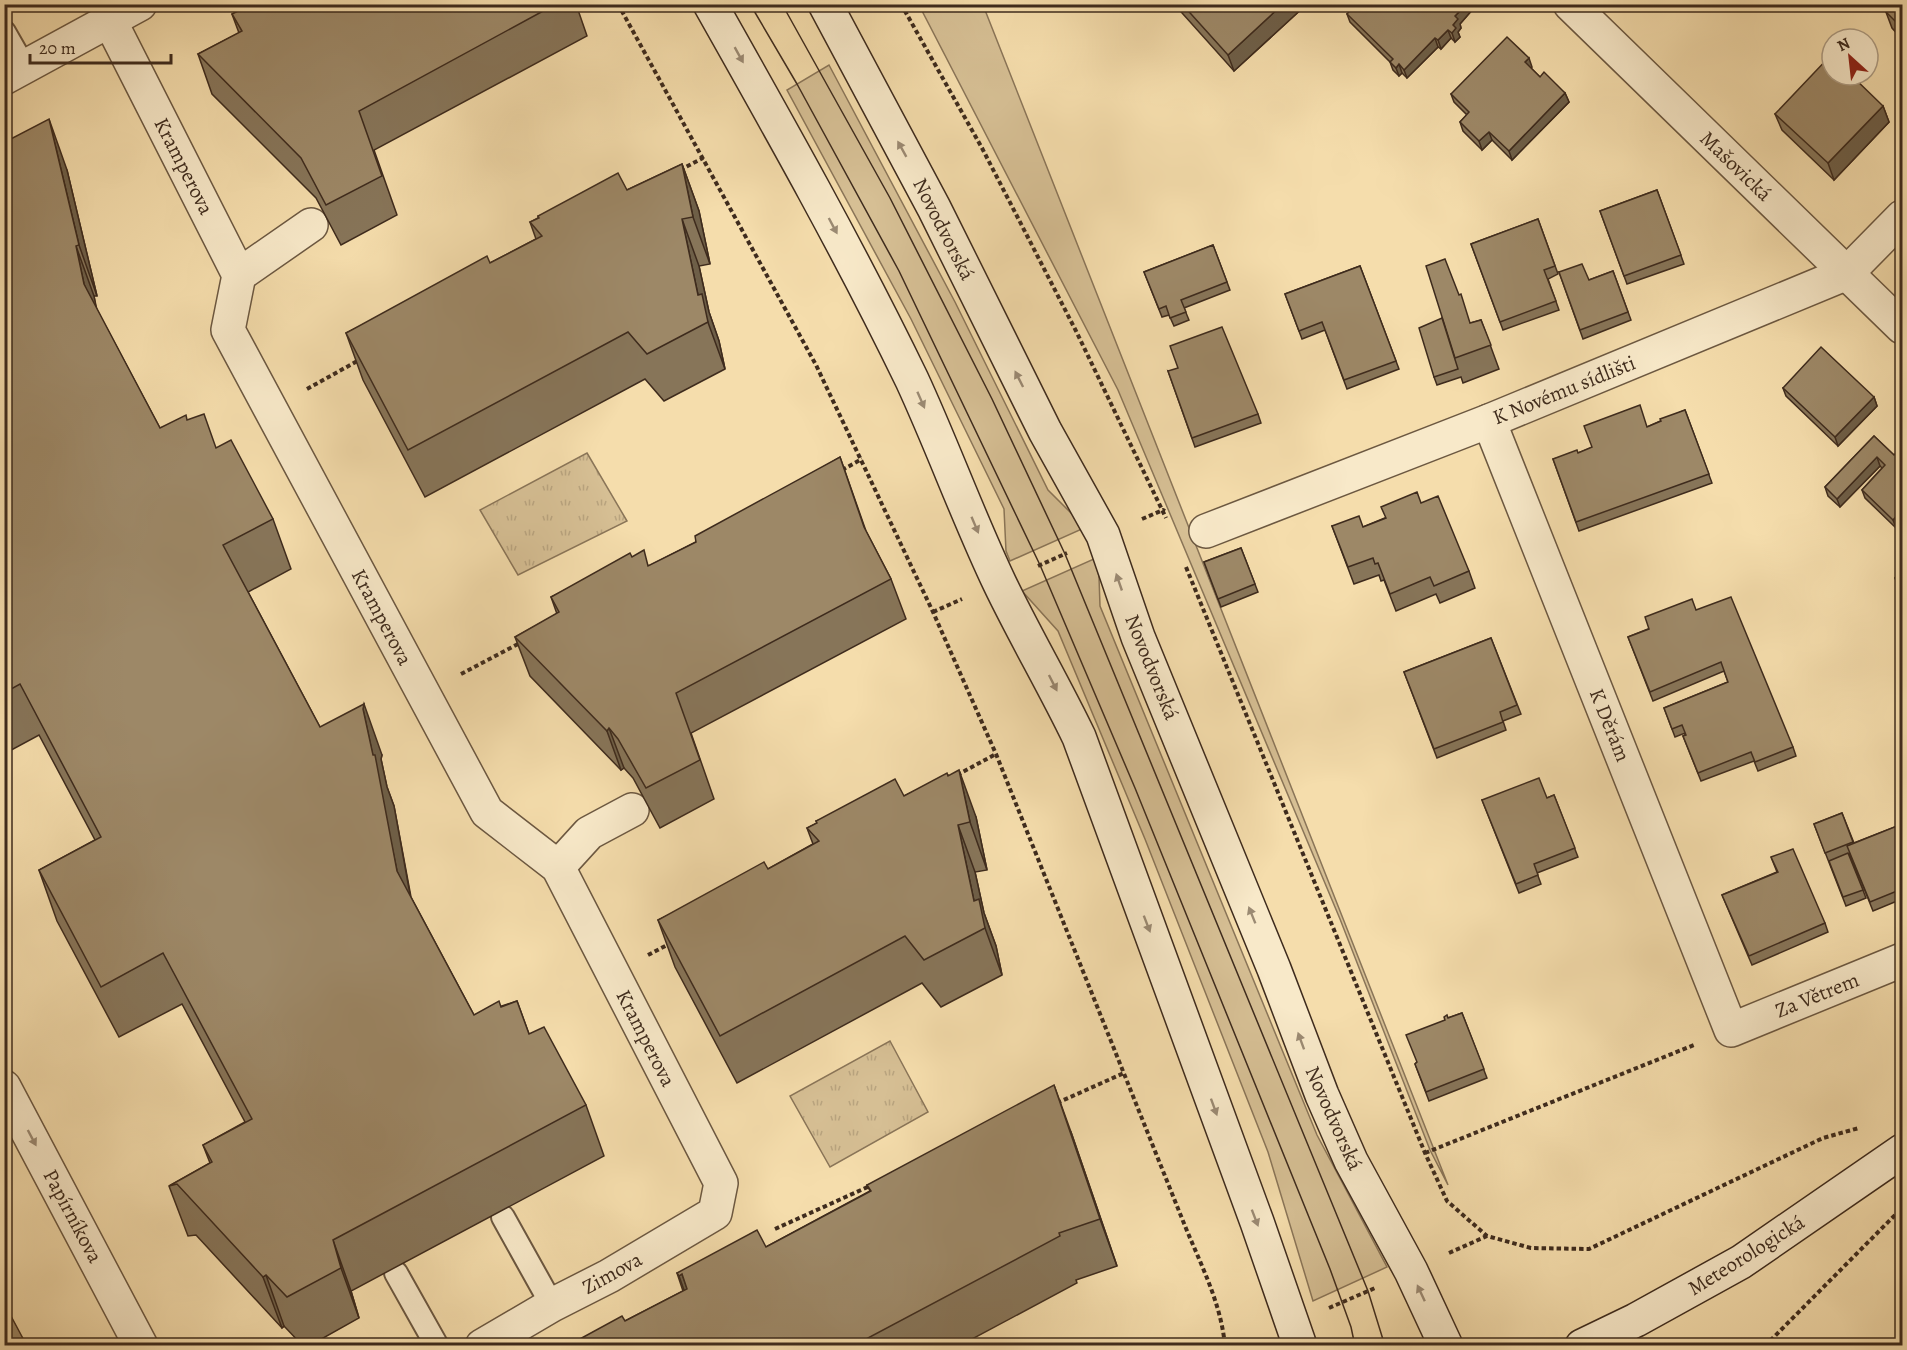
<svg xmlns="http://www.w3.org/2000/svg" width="1907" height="1350" viewBox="0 0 1907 1350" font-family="Alegreya,serif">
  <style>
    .grass { fill: #d6bf94; stroke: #8a7558; stroke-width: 1.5 }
    .park { fill: url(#park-tufts); stroke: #8a7558; stroke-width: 1.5 }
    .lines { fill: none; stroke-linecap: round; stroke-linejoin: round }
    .service-casing { stroke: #6c5841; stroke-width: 26 }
    .minor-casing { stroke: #6c5841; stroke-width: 36 }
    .secondary-casing { stroke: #3e2b1d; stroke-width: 36 }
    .path { stroke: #3e2b1d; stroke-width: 4; stroke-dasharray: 4.5 3; stroke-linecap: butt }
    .service { stroke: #f8e9c9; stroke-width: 22 }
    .minor { stroke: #f8e9c9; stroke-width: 33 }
    .secondary { stroke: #f8e9c9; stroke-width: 33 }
    .tram { stroke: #3e2b1d; stroke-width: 1.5 }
    .wall { fill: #877559; stroke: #3e2b1d; stroke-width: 1.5 }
    .shaded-wall { fill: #6e5f48; stroke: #3e2b1d; stroke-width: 1.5 }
    .building { fill: #9d8867; stroke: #3e2b1d; stroke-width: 1.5 }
    .oneway { fill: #9b8a73 }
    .labels { text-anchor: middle; stroke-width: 4.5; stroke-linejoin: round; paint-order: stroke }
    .street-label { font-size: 21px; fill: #3e2b1d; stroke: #f8e9c9 }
  </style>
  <defs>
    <pattern id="park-tufts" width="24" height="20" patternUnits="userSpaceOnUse" patternTransform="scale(1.5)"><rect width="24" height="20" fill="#d6bf94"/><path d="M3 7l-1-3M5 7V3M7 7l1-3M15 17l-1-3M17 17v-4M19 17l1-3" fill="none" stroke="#b9a47f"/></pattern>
  </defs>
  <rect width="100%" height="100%" fill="#f5ddac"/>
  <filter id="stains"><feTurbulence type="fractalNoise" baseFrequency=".00333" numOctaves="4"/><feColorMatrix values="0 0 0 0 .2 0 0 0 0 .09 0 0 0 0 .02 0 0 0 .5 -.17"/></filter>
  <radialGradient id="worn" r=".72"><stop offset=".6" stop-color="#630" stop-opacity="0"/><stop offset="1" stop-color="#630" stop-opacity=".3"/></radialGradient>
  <g class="grass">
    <path d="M919,5H983L1448,1185L1430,1150L1340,919L1118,390Z"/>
    <path d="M829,65L955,302L1048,490L1073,515L1082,529L1010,561L1006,551L1004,509L911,319L787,90Z"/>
    <path d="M1096,558L1099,577L1100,606L1317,1135L1387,1267L1313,1301L1268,1152L1145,839L1058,631L1022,591Z"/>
  </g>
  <g class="park">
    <path d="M587,453L627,521L518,575L480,510Z"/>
    <path d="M890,1041L928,1112L830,1167L790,1096Z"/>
  </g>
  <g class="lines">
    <g class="service-casing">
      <g id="service">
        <path d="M4,32L24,67"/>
        <path d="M503,1217L552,1305"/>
        <path d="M396,1273L437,1346"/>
      </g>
    </g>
    <g class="minor-casing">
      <g id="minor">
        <path d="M1570,4L1902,327"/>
        <path d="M110,21L239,275L228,330L487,812L558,867L721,1183L715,1213L609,1276L552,1305L482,1346"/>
        <path d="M4,78L140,4"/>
        <path d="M239,275L311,225"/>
        <path d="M1489,421L1731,1030L1902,960"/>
        <path d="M1206,531L1489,421L1847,273L1902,217"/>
        <path d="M558,867L589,833L632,810"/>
        <path d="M4,1087L141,1346"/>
      </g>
    </g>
    <g class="secondary-casing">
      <g id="secondary">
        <path d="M710,4C780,128 850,252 912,380C943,447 968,517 1000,584C1025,636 1054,685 1079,737L1257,1222L1300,1346"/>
        <path d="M825,4L934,208L1045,431L1103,535L1138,637L1274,969L1322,1095L1351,1161L1411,1271L1446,1346"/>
        <path d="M1582,1346L1636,1320L1741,1262L1902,1151"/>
      </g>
    </g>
    <g class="path">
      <path d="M618,4L816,365L933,612L996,754L1185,1226C1201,1265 1221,1303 1225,1346"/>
      <path d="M901,4L982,148L1076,331L1166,518"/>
      <path d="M680,170L703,158"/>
      <path d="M307,389L361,359"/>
      <path d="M842,470L862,459"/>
      <path d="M1142,519L1163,510L1165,511"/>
      <path d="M1038,566L1067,553"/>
      <path d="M1186,567L1425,1153L1447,1201L1487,1236L1531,1248L1589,1249L1823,1138L1859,1128"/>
      <path d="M933,612L962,599"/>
      <path d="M461,674L520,643"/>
      <path d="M957,775L996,754"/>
      <path d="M648,955L671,943"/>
      <path d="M1057,1103L1124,1073"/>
      <path d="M1425,1153L1694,1045"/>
      <path d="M775,1229L872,1185"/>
      <path d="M1449,1253L1487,1236"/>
      <path d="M1329,1308L1375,1288"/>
      <path d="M1765,1346L1902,1208"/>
    </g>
    <use href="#service" class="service"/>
    <use href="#minor" class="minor"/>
    <use href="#secondary" class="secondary"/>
    <g class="tram">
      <path d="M750,4L797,84L899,271L1040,565L1135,788L1330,1269L1351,1327L1355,1346"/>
      <path d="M782,4L890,198L992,399L1065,554L1368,1291L1385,1346"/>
    </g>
  </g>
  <g class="wall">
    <path d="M252,4H576L587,36L374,150L397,215L341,245L316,198L212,94L198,54L239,33L232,14Z"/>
    <path d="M1174,4H1307L1234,71Z"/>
    <path d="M1902,4V39L1892,28L1886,12Z"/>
    <path d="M1473,9L1460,24L1461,28L1458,32L1460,37L1455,42L1451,38L1441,49L1438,47L1407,78L1402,73L1399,76L1393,70L1390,62L1350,22L1347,14Z"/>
    <path d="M1532,67L1531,68L1540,77L1565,93L1569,102L1512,160L1492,140L1482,150L1463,131L1460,122L1467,115L1454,102L1451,94Z"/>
    <path d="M1883,106L1889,122L1834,180L1782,130L1775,114Z"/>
    <path d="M4,136L7,141L67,170L97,296H94L96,308L160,428L188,420L216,448L273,519L291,569L248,592L320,727L382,755L381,759L387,787L394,806L411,897L474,1015L517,1001L529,1034L586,1105L604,1156L351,1291L359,1318L309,1346H303L284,1326L282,1328L196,1235L188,1236L169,1186L210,1163L203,1145L245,1122L182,1004L119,1037L57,921L39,870L95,840L39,735L4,754Z"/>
    <path d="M682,164L699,211L710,264L699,266L709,312L719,341L725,369L664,401L645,379L425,497L363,380L346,333L490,263L536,239L530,222L538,218V216L627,190Z"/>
    <path d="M1657,190L1684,264L1627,284L1600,211Z"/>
    <path d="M1538,219L1558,274L1548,279L1559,310L1503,330L1471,244Z"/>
    <path d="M1213,245L1230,290L1184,308L1189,320L1174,326L1169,315L1162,317L1144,272Z"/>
    <path d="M1360,266L1399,369L1347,389L1325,330L1302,339L1285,294Z"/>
    <path d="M1613,271L1631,320L1583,339L1559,272L1589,280Z"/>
    <path d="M1442,318L1471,323L1481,320L1499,369L1463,383L1461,377L1437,385L1434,377Z"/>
    <path d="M1168,371L1258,414L1261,423L1195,447Z"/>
    <path d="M1783,388L1874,397L1877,406L1838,446L1786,396Z"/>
    <path d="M1685,410L1712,483L1579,531L1553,459L1578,453L1647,427Z"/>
    <path d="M1874,436L1894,455L1896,528L1865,498L1862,490L1882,468L1880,466L1840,507L1828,496L1825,487Z"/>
    <path d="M840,457L866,531L891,579L906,619L691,733L714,799L660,828L633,778L624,768L621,770L530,676L515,637L557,614L551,597L632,557L649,566L696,542Z"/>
    <path d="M1421,503L1469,571L1475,588L1440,603L1436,594L1396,611L1384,580L1381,581L1379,575L1354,584L1332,526L1363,527Z"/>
    <path d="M1241,548L1258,592L1221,607L1204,562Z"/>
    <path d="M1902,570V591L1898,587L1895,578Z"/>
    <path d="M1696,610L1793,747L1796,756L1758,771L1754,761L1701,781L1683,736L1685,735V733L1675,737L1664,708L1728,682L1724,671L1653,701L1628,637Z"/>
    <path d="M1491,638L1521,714L1503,721L1506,730L1437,758L1404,672Z"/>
    <path d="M948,775L976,817L987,870L975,872L984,913L996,946L1002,975L941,1007L922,983L737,1083L675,967L658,920L768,869L813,844L807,828L817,823L816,821L904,796Z"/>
    <path d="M1554,795L1578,857L1537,873L1541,884L1519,893L1482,800L1547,798Z"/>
    <path d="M1842,813L1854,843L1902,824V899L1873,911L1850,853L1849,854L1866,898L1846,906L1814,824Z"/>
    <path d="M1771,857L1825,923L1828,932L1752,965L1722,895L1777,872Z"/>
    <path d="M1462,1013L1487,1078L1429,1101L1415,1064L1417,1062L1448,1018Z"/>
    <path d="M1071,1132L1117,1266L1076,1280L1077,1283L959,1346H567L625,1321L683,1291L677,1273L766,1247L870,1191L867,1185Z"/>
  </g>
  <g class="shaded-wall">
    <path d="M1283,4H1307L1234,71L1228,55Z"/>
    <path d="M1467,4H1472L1473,9L1460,24L1461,28L1458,32L1460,37L1455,42L1452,33L1455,16Z"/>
    <path d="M1448,30L1451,38L1441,49L1438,40Z"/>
    <path d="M1435,38L1438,47L1407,78L1404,70Z"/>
    <path d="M1529,58L1532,67L1528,71L1525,62Z"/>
    <path d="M1399,64L1402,73L1399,76L1396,68Z"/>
    <path d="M1565,93L1569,102L1512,160L1509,151Z"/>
    <path d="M1883,106L1889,122L1834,180L1828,163Z"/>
    <path d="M49,119L67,170L97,296L79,245Z"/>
    <path d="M1489,132L1492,140L1482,150L1479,141Z"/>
    <path d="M682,164L699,211L710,264L693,217Z"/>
    <path d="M682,219L699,266L709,312L719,341L725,369L698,295Z"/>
    <path d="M76,246L94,296L102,335L84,284Z"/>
    <path d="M1874,397L1877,406L1838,446L1835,437Z"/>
    <path d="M1877,457L1880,466L1840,507L1837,499Z"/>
    <path d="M1902,510V522L1896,528L1893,520Z"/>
    <path d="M364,704L382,755L381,759L387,787L394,806L415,922L397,871L363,709Z"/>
    <path d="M609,728L624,768L621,770L607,731Z"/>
    <path d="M959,770L976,817L987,870L970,822Z"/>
    <path d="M958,825L975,872L984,913L996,946L1002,975L985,928L974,901Z"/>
    <path d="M1054,1085L1071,1132L1117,1266L1100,1219Z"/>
    <path d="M333,1240L351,1291L359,1318L341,1268Z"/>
    <path d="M682,1274L699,1321L696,1324L679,1276Z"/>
    <path d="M266,1275L284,1326L282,1328L263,1277Z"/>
  </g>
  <g class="building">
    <path d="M252,4H556L359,111L382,176L326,205L301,158L198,54L242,31L232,14Z"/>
    <path d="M1182,4H1283L1228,55Z"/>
    <path d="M1356,4H1467L1455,16L1458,19L1453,25L1456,28L1452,33L1448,30L1438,40L1435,38L1404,70L1399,64L1396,68L1390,62L1393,59L1347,14Z"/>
    <path d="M1892,4H1902V28L1886,12Z"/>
    <path d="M1507,37L1529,58L1525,62L1540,77L1544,72L1565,93L1509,151L1489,132L1479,141L1460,122L1469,112L1451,94Z"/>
    <path d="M1831,55L1832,57V75H1851L1883,106L1828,163L1775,114Z"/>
    <path d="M49,119L79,245L76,246L84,284L160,428L186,415L187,420L204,414L216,448L231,440L273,519L223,545L320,727L364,704L363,709L373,755H375L397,871L474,1015L499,1001L501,1007L517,1001L529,1034L544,1027L586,1105L333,1240L341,1268L287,1297L266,1275L263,1277L177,1184L169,1186L212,1162L203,1145L252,1119L163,953L101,987L39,870L101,837L20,684L4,693V136L7,141Z"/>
    <path d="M682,164L693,217L682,219L698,295L702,294L708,322L647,354L628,332L408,450L346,333L487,256L490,263L542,236L530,222L539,218L538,216L618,173L627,190Z"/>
    <path d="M1657,190L1681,255L1624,276L1600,211Z"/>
    <path d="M1538,219L1555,266L1544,270L1556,301L1500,322L1471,244Z"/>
    <path d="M1213,245L1227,282L1181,300L1186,312L1170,318L1166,306L1159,309L1144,272Z"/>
    <path d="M1445,259L1459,295L1461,294L1470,323L1481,320L1491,345L1455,358L1426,266Z"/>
    <path d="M1582,264L1589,280L1613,271L1628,312L1580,330L1559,272Z"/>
    <path d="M1360,266L1396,361L1344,380L1322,322L1299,331L1285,294Z"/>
    <path d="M1442,318L1458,369L1434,377L1419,328Z"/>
    <path d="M1222,327L1258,414L1192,438L1168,371L1178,368L1170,346Z"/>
    <path d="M1821,347L1874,397L1835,437L1783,388Z"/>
    <path d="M1640,405L1647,427L1661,421L1660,419L1685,410L1709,474L1576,522L1553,459L1577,450L1578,453L1592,447L1584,426Z"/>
    <path d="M1874,436L1894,455L1902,447V510L1893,520L1862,490L1885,465L1877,457L1837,499L1825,487Z"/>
    <path d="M840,457L864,527L891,579L676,693L700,760L646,788L618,739L609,728L607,731L515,637L559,612L551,597L630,553L632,557L644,550L648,566L696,542L695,536Z"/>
    <path d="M1417,492L1421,503L1438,496L1469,571L1434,586L1430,577L1390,594L1378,563L1375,564L1373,558L1348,567L1332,526L1359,516L1363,527L1386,518L1381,507Z"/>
    <path d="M1241,548L1255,584L1218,599L1204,562Z"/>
    <path d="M1902,570V585L1895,578Z"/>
    <path d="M1731,597L1793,747L1755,762L1751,752L1698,773L1683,736L1686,735L1682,725L1672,729L1664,708L1728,682L1721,662L1650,692L1628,637L1649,629L1645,617L1692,599L1696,610Z"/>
    <path d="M1491,638L1517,705L1500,712L1503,722L1434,749L1404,672Z"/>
    <path d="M959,770L970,822L958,825L974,901L979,899L985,928L924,960L905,936L720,1036L658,920L764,862L768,869L819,841L807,828L817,823L816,821L895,779L904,796L947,773L948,776Z"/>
    <path d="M1539,778L1547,798L1554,795L1575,848L1534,864L1538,875L1516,884L1482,800Z"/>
    <path d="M1842,813L1853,842L1825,853L1814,824Z"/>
    <path d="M1902,824V889L1870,902L1847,846Z"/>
    <path d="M1793,849L1825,923L1749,956L1722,895L1778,872L1771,857Z"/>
    <path d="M1848,853L1863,890L1843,897L1829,861Z"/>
    <path d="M1462,1013L1484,1069L1426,1092L1415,1064L1417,1062L1406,1035L1445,1020L1444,1017L1447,1015L1448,1018Z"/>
    <path d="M1054,1085L1100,1219L1059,1233L1060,1236L853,1346H567L622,1316L625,1321L687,1289L682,1274L679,1276L677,1273L757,1230L766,1247L871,1191L867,1185Z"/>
    <path d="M4,1303L27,1346H4Z"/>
  </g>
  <defs><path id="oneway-solid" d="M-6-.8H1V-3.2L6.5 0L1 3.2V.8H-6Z" transform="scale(1.5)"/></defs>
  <g class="oneway">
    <use href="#oneway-solid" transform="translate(739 55) rotate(61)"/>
    <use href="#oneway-solid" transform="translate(902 149) rotate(-119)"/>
    <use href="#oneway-solid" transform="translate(833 226) rotate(62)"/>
    <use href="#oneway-solid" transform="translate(1019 379) rotate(-117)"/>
    <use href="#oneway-solid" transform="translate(921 400) rotate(66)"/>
    <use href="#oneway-solid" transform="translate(975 525) rotate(67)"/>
    <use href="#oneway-solid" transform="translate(1119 582) rotate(-109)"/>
    <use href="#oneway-solid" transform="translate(1053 683) rotate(63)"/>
    <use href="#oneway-solid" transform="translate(1252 915) rotate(-112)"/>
    <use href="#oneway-solid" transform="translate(1147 924) rotate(69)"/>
    <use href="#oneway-solid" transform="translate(1301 1041) rotate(-110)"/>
    <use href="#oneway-solid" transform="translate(1214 1107) rotate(70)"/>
    <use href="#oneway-solid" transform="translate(32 1138) rotate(62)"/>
    <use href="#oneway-solid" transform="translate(1255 1218) rotate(69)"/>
    <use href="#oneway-solid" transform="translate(1421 1293) rotate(-115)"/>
  </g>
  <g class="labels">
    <g class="street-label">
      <text transform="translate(184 166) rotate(63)" y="7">Kramperova</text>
      <text transform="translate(1736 166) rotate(44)" y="7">Mašovická</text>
      <text transform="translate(944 229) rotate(63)" y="7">Novodvorská</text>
      <text transform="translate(1564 390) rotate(-22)" y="7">K Novému sídlišti</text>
      <text transform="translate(382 617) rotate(62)" y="7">Kramperova</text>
      <text transform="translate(1152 667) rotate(68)" y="7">Novodvorská</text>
      <text transform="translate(1610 725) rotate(68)" y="7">K Děrám</text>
      <text transform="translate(1817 995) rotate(-22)" y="7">Za Větrem</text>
      <text transform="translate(646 1038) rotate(63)" y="7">Kramperova</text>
      <text transform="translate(1334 1118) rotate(66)" y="7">Novodvorská</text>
      <text transform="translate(73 1216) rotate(62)" y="7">Papírníkova</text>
      <text transform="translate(1746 1255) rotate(-32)" y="7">Meteorologická</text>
      <text transform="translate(612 1273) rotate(-29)" y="7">Zimova</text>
    </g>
  </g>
  <rect width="1907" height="1350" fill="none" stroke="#f5ddac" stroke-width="24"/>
  <rect x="6" y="6" width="1895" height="1338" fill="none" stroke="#3e2b1d" stroke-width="3"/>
  <rect x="12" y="12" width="1883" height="1326" fill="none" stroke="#3e2b1d" stroke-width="1.5"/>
  <g transform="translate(1850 57) rotate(333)"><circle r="28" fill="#f8e9c9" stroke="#ae9d84" stroke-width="1.5"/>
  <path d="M0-4.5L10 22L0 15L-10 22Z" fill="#8f2418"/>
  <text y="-9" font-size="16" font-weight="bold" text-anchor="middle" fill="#3e2b1d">N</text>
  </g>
  <path d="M30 54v9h141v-9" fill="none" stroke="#3e2b1d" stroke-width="3"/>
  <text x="39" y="54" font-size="18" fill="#3e2b1d" stroke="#f8e9c9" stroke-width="4.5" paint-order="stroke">20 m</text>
  <rect width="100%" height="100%" filter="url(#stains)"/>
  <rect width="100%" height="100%" fill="url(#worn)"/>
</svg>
